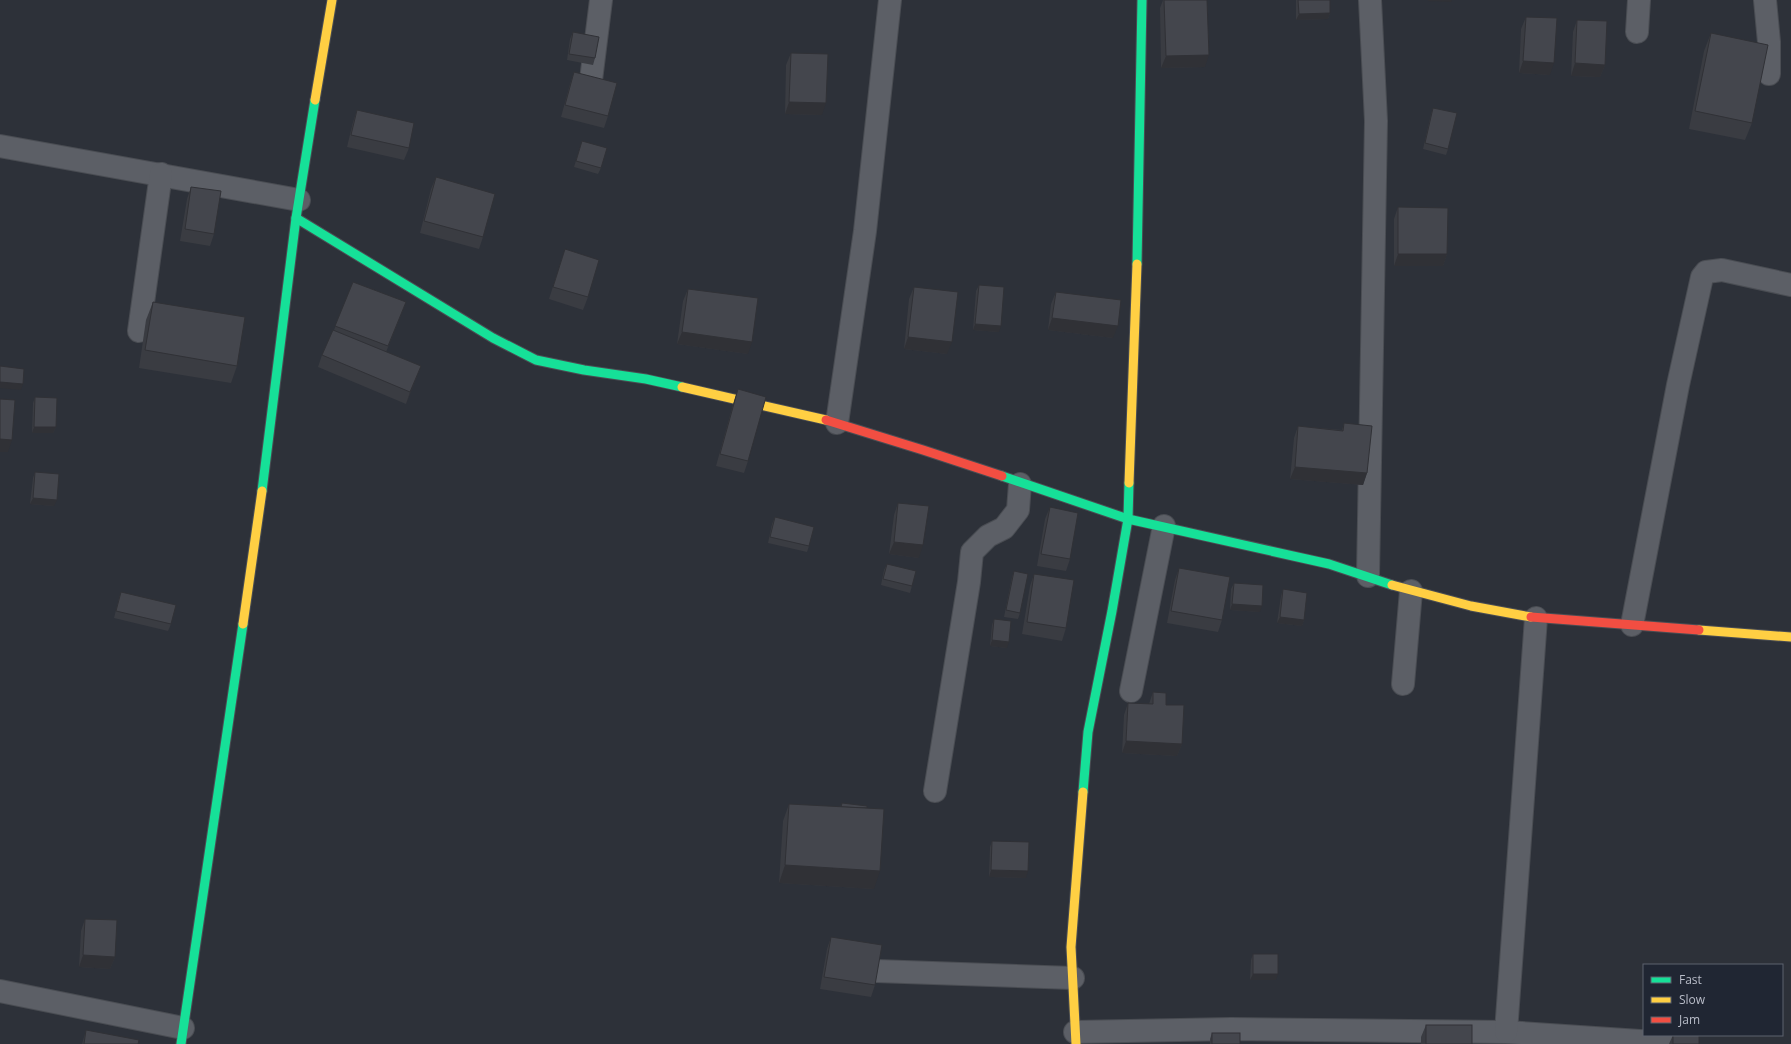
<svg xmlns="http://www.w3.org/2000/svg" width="1791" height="1044" viewBox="0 0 1791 1044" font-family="'Open Sans',sans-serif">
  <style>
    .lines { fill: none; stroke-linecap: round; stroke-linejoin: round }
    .street-casing { stroke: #4a4d53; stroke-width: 24 }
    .fast-casing { stroke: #4a4d53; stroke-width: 11 }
    .slow-casing { stroke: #4a4d53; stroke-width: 11 }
    .jam-casing { stroke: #4a4d53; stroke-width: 11 }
    .street { stroke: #5c5f66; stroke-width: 22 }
    .fast { stroke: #16e098; stroke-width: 9 }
    .slow { stroke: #ffcf43; stroke-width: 9 }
    .jam { stroke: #f24e42; stroke-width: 9 }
    .wall { fill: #3a3c42 }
    .shaded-wall { fill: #303136 }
    .building { fill: #44464d; stroke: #303136 }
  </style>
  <rect width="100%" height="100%" fill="#2d3139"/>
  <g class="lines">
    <g class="street-casing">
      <g id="street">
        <path d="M1765,0L1769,42V74"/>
        <path d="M1637,32L1639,0"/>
        <path d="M590,88L601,0"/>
        <path d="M0,146L299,200"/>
        <path d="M139,331L161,174"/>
        <path d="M837,423L865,231L890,0"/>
        <path d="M1368,576L1376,121L1370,0"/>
        <path d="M1632,625L1678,385L1702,277L1706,272L1722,270L1791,285"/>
        <path d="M1403,684L1411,591"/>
        <path d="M1131,691L1164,526"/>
        <path d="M935,791L969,582L972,552L988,536L1004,528L1018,510L1020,484"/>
        <path d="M848,970L1073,978"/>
        <path d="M0,991L183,1028"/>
        <path d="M1075,1032L1231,1029L1506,1032L1685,1044"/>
        <path d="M1506,1032L1536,618"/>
      </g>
    </g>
    <g class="fast-casing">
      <g id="fast">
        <path d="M296,218L493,338L536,360L584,370L646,379L682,387"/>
        <path d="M1137,264L1142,0"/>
        <path d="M1002,476L1128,519L1329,564L1392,585"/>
        <path d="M262,491L296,218L315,100"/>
        <path d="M1083,792L1088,732L1112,611L1128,519L1129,483"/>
        <path d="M181,1044L243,624"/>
      </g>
    </g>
    <g class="slow-casing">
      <g id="slow">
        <path d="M315,100L332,0"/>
        <path d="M682,387L826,420"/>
        <path d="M1129,483L1137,264"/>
        <path d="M1392,585L1471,606L1531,617"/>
        <path d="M243,624L262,491"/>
        <path d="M1699,630L1791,637"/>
        <path d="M1076,1044L1071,947L1083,792"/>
      </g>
    </g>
    <g class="jam-casing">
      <g id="jam">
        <path d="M826,420L923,450L1002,476"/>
        <path d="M1531,617L1699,630"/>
      </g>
    </g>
    <use href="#street" class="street"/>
    <use href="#fast" class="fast"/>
    <use href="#slow" class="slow"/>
    <use href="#jam" class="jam"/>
  </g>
  <g class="wall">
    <path d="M1163,0H1207L1205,67L1161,68L1160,8Z"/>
    <path d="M1296,0H1330V13L1328,19L1296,20Z"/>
    <path d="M1526,17L1550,75L1519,73L1521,29Z"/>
    <path d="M1577,20L1605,65L1600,77L1571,76L1573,32Z"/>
    <path d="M573,32L595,58L593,65L567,60L570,39Z"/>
    <path d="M1711,33L1752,123L1745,140L1689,129L1704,51Z"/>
    <path d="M791,53L822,115L785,114L786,65Z"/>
    <path d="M574,72L608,116L604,128L561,117L570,84Z"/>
    <path d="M1433,108L1448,149L1446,155L1423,149L1431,114Z"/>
    <path d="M357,110L409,148L404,160L347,147L353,122Z"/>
    <path d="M582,141L601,168L598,174L574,167Z"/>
    <path d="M436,177L483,237L479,249L420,233L431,189Z"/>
    <path d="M191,187L214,234L210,246L180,241L187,199Z"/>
    <path d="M1398,207L1447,254L1443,266H1394V219Z"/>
    <path d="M565,249L588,297L583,310L549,299Z"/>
    <path d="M353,282L406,302L386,352L421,366L406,404L318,367L322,355L334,330Z"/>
    <path d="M979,285L999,332L973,330L976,291Z"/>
    <path d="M914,287L947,354L904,349L909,299Z"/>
    <path d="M688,289L748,354L677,344L683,301Z"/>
    <path d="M1056,292L1113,338L1048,330L1051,304Z"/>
    <path d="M153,302L237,366L231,383L139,368L146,320Z"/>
    <path d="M738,389L748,461L744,473L716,466L734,401Z"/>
    <path d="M35,397L56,427L53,433H32L33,403Z"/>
    <path d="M1344,423L1367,473L1363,485L1290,479L1294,438L1298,426L1342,430Z"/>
    <path d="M35,472L54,506L30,504L33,478Z"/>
    <path d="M898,503L919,558L889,554L894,515Z"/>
    <path d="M1050,507L1070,559L1066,571L1037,566L1045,519Z"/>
    <path d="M775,517L809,546L807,552L768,543L772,524Z"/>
    <path d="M887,564L912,586L910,593L881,585L884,570Z"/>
    <path d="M1179,568L1222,620L1218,632L1167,623L1175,580Z"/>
    <path d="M1014,571L1020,613L1018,619L1004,617L1012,577Z"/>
    <path d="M1034,574L1066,628L1062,641L1022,634L1030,586Z"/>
    <path d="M1234,583L1260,612L1230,610L1231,589Z"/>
    <path d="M1283,589L1304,620L1302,626L1277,623L1281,596Z"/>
    <path d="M121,592L171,624L168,631L114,618L119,598Z"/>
    <path d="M994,619L1007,648L990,646L992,625Z"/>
    <path d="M1153,692L1166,705L1182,744L1177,756L1122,753L1124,715L1128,703L1149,704Z"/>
    <path d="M842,803L867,808L874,889L779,883L783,821L789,804L840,807Z"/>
    <path d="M992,841L1026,878L989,877L990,847Z"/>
    <path d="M85,919L115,957L110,969L79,967L81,931Z"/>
    <path d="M831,937L875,985L871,997L820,989L827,949Z"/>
    <path d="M1253,954L1276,980H1250L1251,960Z"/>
    <path d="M1426,1025L1472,1044H1421V1037Z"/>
    <path d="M86,1030L138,1044H82Z"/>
    <path d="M1212,1033L1240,1044H1210V1039Z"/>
    <path d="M1673,1035L1699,1044H1669Z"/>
  </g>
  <g class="shaded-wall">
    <path d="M1428,0H1452L1451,2L1428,1Z"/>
    <path d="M1330,13L1328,19L1296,20L1299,14Z"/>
    <path d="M1209,55L1205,67L1161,68L1166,56Z"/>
    <path d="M1523,61L1554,63L1550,75L1519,73Z"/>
    <path d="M1575,63L1605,65L1600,77L1571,76Z"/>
    <path d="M789,102L826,103L822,115L785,114Z"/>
    <path d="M1398,254H1447L1443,266H1394Z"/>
    <path d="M1052,318L1118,326L1113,338L1048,330Z"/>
    <path d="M975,324L1001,326L999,332L973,330Z"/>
    <path d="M682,332L752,342L748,354L677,344Z"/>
    <path d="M908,337L952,342L947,354L904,349Z"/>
    <path d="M421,366L416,378L406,404L410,392Z"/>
    <path d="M0,382L23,384L21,390L0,388Z"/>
    <path d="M34,427H56L53,433H32Z"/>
    <path d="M0,439L12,440L8,452H0Z"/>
    <path d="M1295,467L1367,473L1363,485L1290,479Z"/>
    <path d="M33,498L57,500L54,506L30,504Z"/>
    <path d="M894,542L923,545L919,558L889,554Z"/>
    <path d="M1232,604L1262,606L1260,612L1230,610Z"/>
    <path d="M1280,617L1304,620L1302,626L1277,623Z"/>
    <path d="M992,640L1009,642L1007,648L990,646Z"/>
    <path d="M1126,741L1182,744L1177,756L1122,753Z"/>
    <path d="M785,865L880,871L874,889L779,883Z"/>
    <path d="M991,870L1028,871L1026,878L989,877Z"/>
    <path d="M83,955L115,957L110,969L79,967Z"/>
    <path d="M1253,974H1278L1276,980H1250Z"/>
  </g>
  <g class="building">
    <path d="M1164,0H1207L1209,55L1166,56Z"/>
    <path d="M1298,0H1330V13L1299,14Z"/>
    <path d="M1526,17L1557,18L1554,63L1523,61Z"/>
    <path d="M1577,20L1607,21L1605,65L1575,63Z"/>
    <path d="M573,32L599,37L595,58L569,54Z"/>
    <path d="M1711,33L1768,45L1752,123L1695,111Z"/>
    <path d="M791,53L828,54L826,103L789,102Z"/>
    <path d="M574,72L617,83L608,116L565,105Z"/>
    <path d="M1433,108L1457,113L1448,149L1425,143Z"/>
    <path d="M357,110L414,123L409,148L351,135Z"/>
    <path d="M582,141L607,148L601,168L576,161Z"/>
    <path d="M436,177L495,194L483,237L424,221Z"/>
    <path d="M191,187L221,191L214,234L185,229Z"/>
    <path d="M1398,207L1448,208L1447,254H1398Z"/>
    <path d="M565,249L599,260L588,297L553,287Z"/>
    <path d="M353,282L406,302L388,346L335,326Z"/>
    <path d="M979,285L1004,287L1001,326L975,324Z"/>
    <path d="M914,287L958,292L952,342L908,337Z"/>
    <path d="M688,289L758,298L752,342L682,332Z"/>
    <path d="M1056,292L1121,300L1118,326L1052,318Z"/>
    <path d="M153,302L245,317L237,366L145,350Z"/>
    <path d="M333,330L421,366L410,392L322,355Z"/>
    <path d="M0,366L24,369L23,384L0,382Z"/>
    <path d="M738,389L766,397L748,461L720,454Z"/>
    <path d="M35,397L57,398L56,427H34Z"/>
    <path d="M0,399L15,400L12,440L0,439Z"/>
    <path d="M1344,423L1372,426L1367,473L1295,467L1298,426L1343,431Z"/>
    <path d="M35,472L59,474L57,500L33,498Z"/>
    <path d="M898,503L929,506L923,545L894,542Z"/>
    <path d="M1050,507L1078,513L1070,559L1041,554Z"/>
    <path d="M775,517L814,527L809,546L770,537Z"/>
    <path d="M887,564L916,571L912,586L883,579Z"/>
    <path d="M1179,568L1230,577L1222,620L1171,611Z"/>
    <path d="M1014,571L1028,574L1020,613L1006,610Z"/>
    <path d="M1034,574L1074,580L1066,628L1027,622Z"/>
    <path d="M1234,583L1263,585L1262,606L1232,604Z"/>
    <path d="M1283,589L1307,593L1304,620L1280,617Z"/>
    <path d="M121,592L176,605L171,624L116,611Z"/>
    <path d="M994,619L1011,621L1009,642L992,640Z"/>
    <path d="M1153,692L1166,693V705H1184L1182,744L1126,741L1128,703L1153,704Z"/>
    <path d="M842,803L867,806V808L841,807Z"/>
    <path d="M789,804L884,809L880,871L785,865Z"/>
    <path d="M992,841L1029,842L1028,871L991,870Z"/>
    <path d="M85,919L117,920L115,957L83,955Z"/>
    <path d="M831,937L882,945L875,985L824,977Z"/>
    <rect x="1253" y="954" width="25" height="20"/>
    <rect x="1426" y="1025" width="46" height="19"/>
    <path d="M86,1030L139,1040L138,1044H84Z"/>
    <rect x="1212" y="1033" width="28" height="11"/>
    <rect x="1673" y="1035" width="26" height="9"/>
  </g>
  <rect x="1643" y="964" width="140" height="72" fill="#202633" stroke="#5d626f"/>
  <rect x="1651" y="977" width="20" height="6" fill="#16e098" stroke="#5d626f"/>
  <text x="1679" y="984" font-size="12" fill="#b8bcc8">Fast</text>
  <rect x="1651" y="997" width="20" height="6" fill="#ffcf43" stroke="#5d626f"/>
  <text x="1679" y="1004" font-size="12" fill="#b8bcc8">Slow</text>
  <rect x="1651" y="1017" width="20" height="6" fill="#f24e42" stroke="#5d626f"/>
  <text x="1679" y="1024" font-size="12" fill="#b8bcc8">Jam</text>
</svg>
